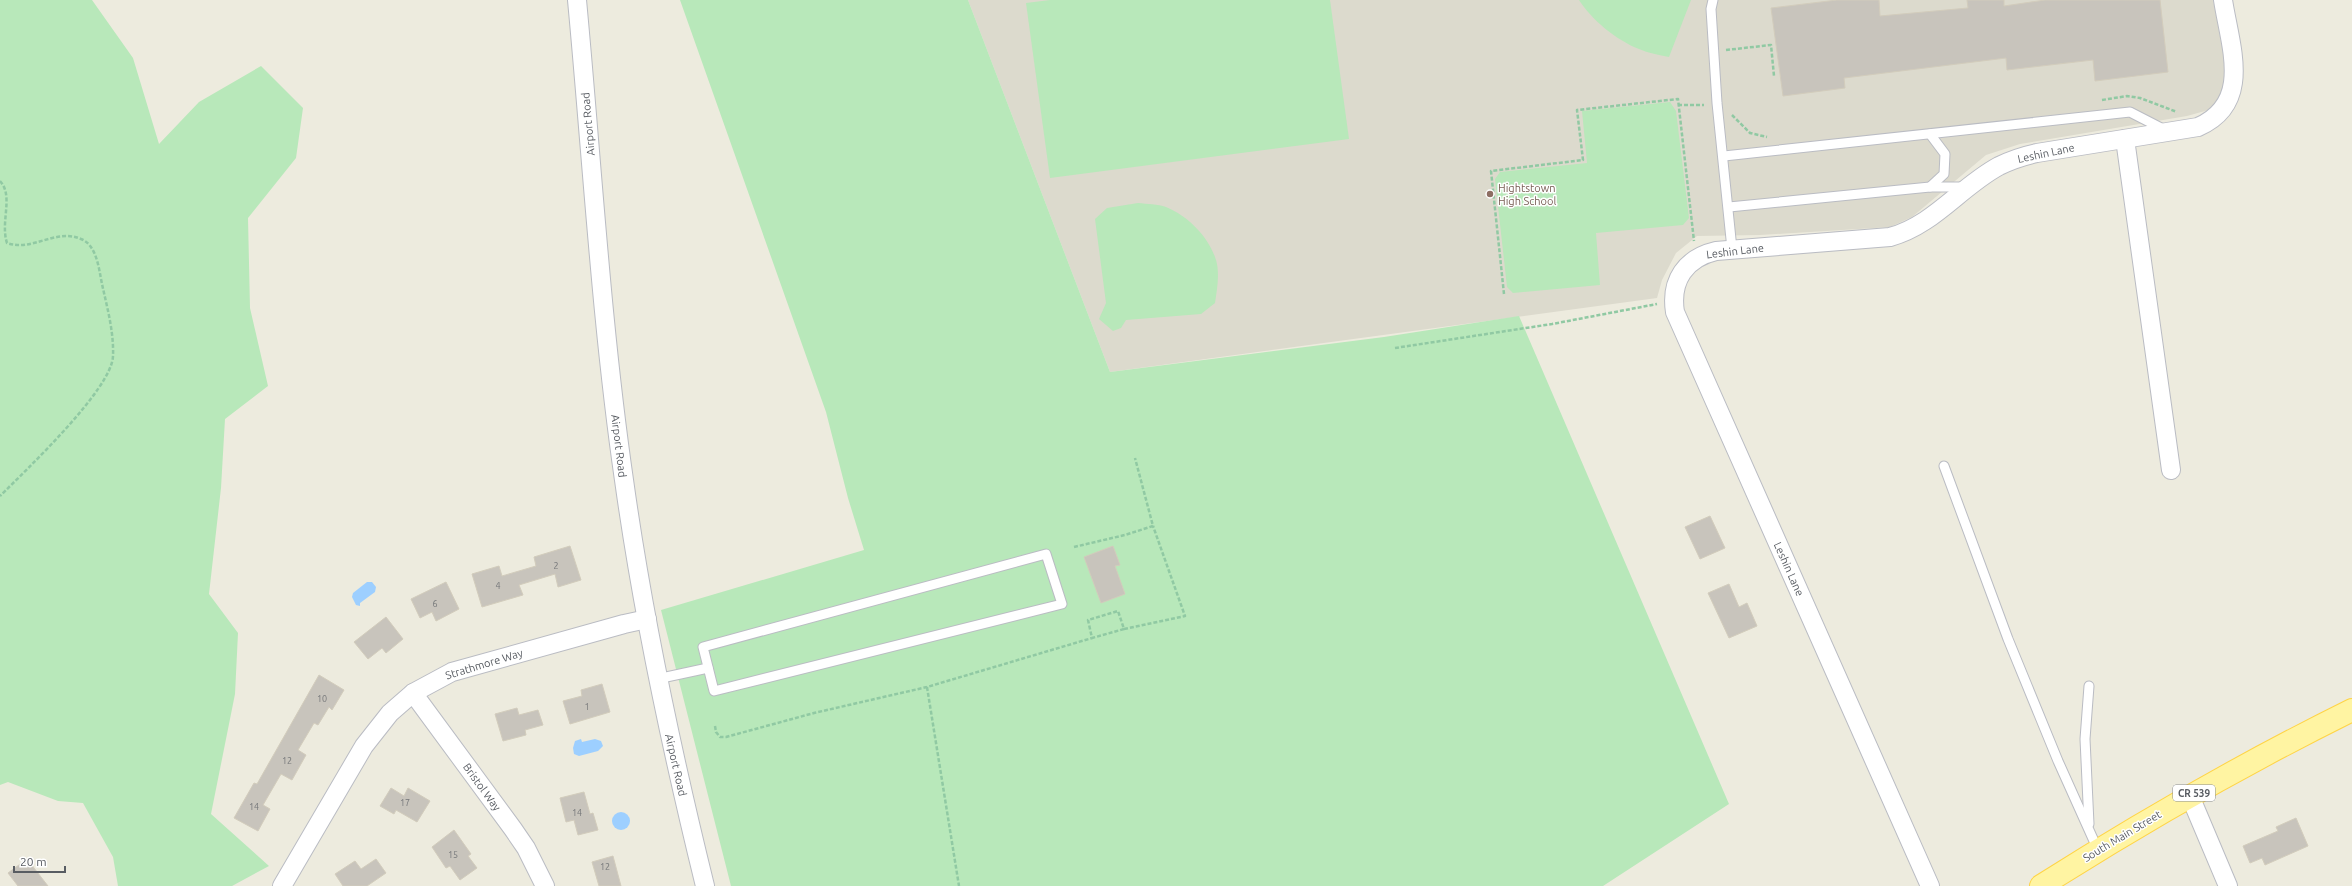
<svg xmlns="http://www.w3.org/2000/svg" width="2352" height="886" viewBox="0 0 2352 886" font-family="Ubuntu,sans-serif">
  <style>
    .education { fill: #dcdacd }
    .green { fill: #b8e8ba }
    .water { fill: #9dcfff }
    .building { fill: #c8c4bc; stroke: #d2ccbc }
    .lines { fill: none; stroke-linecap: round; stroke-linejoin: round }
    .service-casing { stroke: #babcc3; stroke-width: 11 }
    .minor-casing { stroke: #babcc3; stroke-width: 20 }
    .primary-casing { stroke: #ffd446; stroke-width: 24 }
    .path { stroke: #90c9a3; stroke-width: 2.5; stroke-dasharray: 4 2; stroke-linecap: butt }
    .service { stroke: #fff; stroke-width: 9 }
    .minor { stroke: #fff; stroke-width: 18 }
    .primary { stroke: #fff4a2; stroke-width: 22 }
    .education-dot { fill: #8d6e63; stroke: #fff; stroke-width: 1.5 }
    .labels { text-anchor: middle; stroke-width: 3; stroke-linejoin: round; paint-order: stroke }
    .number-label { font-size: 9px; fill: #747678 }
    .shield { fill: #fff; stroke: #8a8d91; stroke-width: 1 }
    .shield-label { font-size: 10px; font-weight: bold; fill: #585c62 }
    .street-label { font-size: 11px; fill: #585c62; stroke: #fff }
    .education-label { font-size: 11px; fill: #785e54; stroke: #fff; text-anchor: start }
  </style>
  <rect width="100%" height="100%" fill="#edebde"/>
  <path class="education" d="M968,0H2213L2224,57V91L2212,109L2187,116L2020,144L1986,155L1912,217L1890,227L1760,235L1697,236L1676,253L1662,280L1657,298L1110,372Z"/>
  <g class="green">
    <path d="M0,0H92L133,58L159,144L199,102L261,66L303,108L296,158L248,218L250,308L268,386L225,419L221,488L209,594L238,633L235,694L211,814L269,866L232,886H118L113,857L83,803L58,801L8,782L0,785Z"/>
    <path d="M680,0H968L1110,372L1384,337L1519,316L1729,804L1603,886H731L661,610L864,550L848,498L826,412Z"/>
    <path d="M1050,0H1330L1349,139L1050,178L1026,3Z"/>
    <path d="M1579,0H1691L1669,57C1659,55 1648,53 1639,49C1616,40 1592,20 1579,0Z"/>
    <path d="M1670,102L1676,111L1689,218L1683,225L1596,233L1600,285L1513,293L1507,287L1495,179L1500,172L1587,163L1582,111Z"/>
    <path d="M1138,203C1147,204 1158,204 1166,207C1188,216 1209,237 1216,260C1220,273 1217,290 1215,303L1201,314L1126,320L1121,328L1113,331L1099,319L1106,303L1095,219L1107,208Z"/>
  </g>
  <g class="water">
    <path d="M367,582H372L376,587L375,592L360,603V606L356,605L352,597L353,593Z"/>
    <path d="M581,739L582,742L595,739L601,741L603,746L598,751L579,756L574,754L573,748L575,741Z"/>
    <circle cx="621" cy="821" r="9"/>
  </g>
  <g class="building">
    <path d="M1837,0H1879L1880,16L1968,8L1967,0H2004V6L2045,0H2160L2168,72L2095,81L2093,60L2007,70L2006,58L1844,78L1845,88L1783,96L1771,8Z"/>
    <path d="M1710,516L1725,548L1700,559L1685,527Z"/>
    <path d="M570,546L581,580L558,587L555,574L519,585L523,595L482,607L472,574L499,566L502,576L536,566L534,557Z"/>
    <path d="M1113,546L1120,565L1115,566L1125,594L1101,603L1084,557Z"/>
    <path d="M446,582L459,609L436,621L432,612L420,618L411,599Z"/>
    <path d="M1729,584L1739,607L1747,603L1757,626L1729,638L1708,593Z"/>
    <path d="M386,617L403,639L386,653L382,648L368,659L354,642Z"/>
    <path d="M319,675L344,690L332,710L329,707L318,725L314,723L298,750L306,755L292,780L281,774L263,805L270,809L258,831L234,818L254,783L257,784Z"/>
    <path d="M602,684L610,712L570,724L563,701L582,696L581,690Z"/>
    <path d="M517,708L519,715L538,710L543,725L525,730L526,735L503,741L495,714Z"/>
    <path d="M391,788L404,796L408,788L430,801L417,822L396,810L394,814L380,806Z"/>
    <path d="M584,792L590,814L593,813L598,830L578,835L574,820L566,822L560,798Z"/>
    <path d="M2296,818L2308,846L2265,865L2262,858L2250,863L2243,846L2278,831L2276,827Z"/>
    <path d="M454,830L471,854L468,856L477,868L460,880L450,866L446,868L432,847Z"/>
    <path d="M613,856L621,886H599L592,862Z"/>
    <path d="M27,859L48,886H18L8,873Z"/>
    <path d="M376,859L386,873L367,886H343L335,874L355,861L361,869Z"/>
  </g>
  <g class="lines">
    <g class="service-casing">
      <g id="service">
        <path d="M1713,0L1711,9L1717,103L1732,249"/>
        <path d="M1724,156L2130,112L2165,130"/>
        <path d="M1930,187L1944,174L1945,154L1930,134"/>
        <path d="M1729,207L1930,187H1966"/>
        <path d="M1944,466L2008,639L2058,761L2098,850"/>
        <path d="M1046,554L1062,604L714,691L703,647Z"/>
        <path d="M657,679L708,668"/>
        <path d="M2089,686L2085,739L2089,824"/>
      </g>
    </g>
    <g class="minor-casing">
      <g id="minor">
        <path d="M577,0C592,160 601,321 624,480C643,617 672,752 705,886"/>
        <path d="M2125,139L2171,470"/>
        <path d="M413,693L513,829L526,848L545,886"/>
        <path d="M2190,796L2228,886"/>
        <path d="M282,886L364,746L390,713L413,693L452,672L624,624L647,619"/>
        <path d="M1930,886L1675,312C1670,280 1686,258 1716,251L1890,237C1934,225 1960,187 1999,166C2011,160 2023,156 2037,153L2198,127C2253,103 2230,46 2223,0"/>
      </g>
    </g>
    <g class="primary-casing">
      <path id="primary" d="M2041,886C2142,822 2245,763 2352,710"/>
    </g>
    <g class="path">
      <path d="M1726,50L1771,45L1774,76"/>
      <path d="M2102,100L2127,96L2140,98L2177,112"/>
      <path d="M1678,105H1704"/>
      <path d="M1732,115L1750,133L1767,137"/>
      <path d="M0,181C14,196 0,222 7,243C32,252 56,228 81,239C97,245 99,270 102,284C107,307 114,332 113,356C112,389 26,470 0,496"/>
      <path d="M1504,294L1491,171L1583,160L1577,110L1678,99L1694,241"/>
      <path d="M1395,348L1552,324L1657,304"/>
      <path d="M1074,547L1125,535L1153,526L1135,458"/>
      <path d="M1124,629L1092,638L1088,620L1118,611L1124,629L1185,616L1153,526"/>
      <path d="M927,687L959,886"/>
      <path d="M715,726L716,732L720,737H726L814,713L927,687L1092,638"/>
    </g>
    <use href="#service" class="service"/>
    <use href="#minor" class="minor"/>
    <use href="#primary" class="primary"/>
  </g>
  <circle class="education-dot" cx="1490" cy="194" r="4"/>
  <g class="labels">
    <g class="number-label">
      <text x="556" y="569">2</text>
      <text x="498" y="589">4</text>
      <text x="435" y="607">6</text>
      <text x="322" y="702">10</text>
      <text x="587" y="710">1</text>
      <text x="287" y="764">12</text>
      <text x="405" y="806">17</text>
      <text x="254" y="810">14</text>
      <text x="577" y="816">14</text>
      <text x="453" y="858">15</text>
      <text x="605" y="870">12</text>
    </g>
    <rect class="shield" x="2173" y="785" width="42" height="16" rx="3"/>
    <g class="shield-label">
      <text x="2194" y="797">CR 539</text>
    </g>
    <g class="street-label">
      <text transform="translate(588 124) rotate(-95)" y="4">Airport Road</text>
      <text transform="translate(2046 153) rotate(-12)" y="4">Leshin Lane</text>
      <text transform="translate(1735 251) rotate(-7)" y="4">Leshin Lane</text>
      <text transform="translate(619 446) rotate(83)" y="4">Airport Road</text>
      <text transform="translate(1789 569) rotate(66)" y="4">Leshin Lane</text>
      <text transform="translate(484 664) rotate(-17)" y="4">Strathmore Way</text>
      <text transform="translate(676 765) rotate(77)" y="4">Airport Road</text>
      <text transform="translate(482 787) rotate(54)" y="4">Bristol Way</text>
      <text transform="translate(2122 836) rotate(-31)" y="4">South Main Street</text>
    </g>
    <g class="education-label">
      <text x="1498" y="192">Hightstown<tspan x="1498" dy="13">High School</tspan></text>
    </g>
  </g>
  <path d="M14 866v6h51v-6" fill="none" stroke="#585c62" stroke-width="2"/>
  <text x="20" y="866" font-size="12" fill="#585c62" stroke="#ffffff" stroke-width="3" paint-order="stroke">20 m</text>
</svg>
